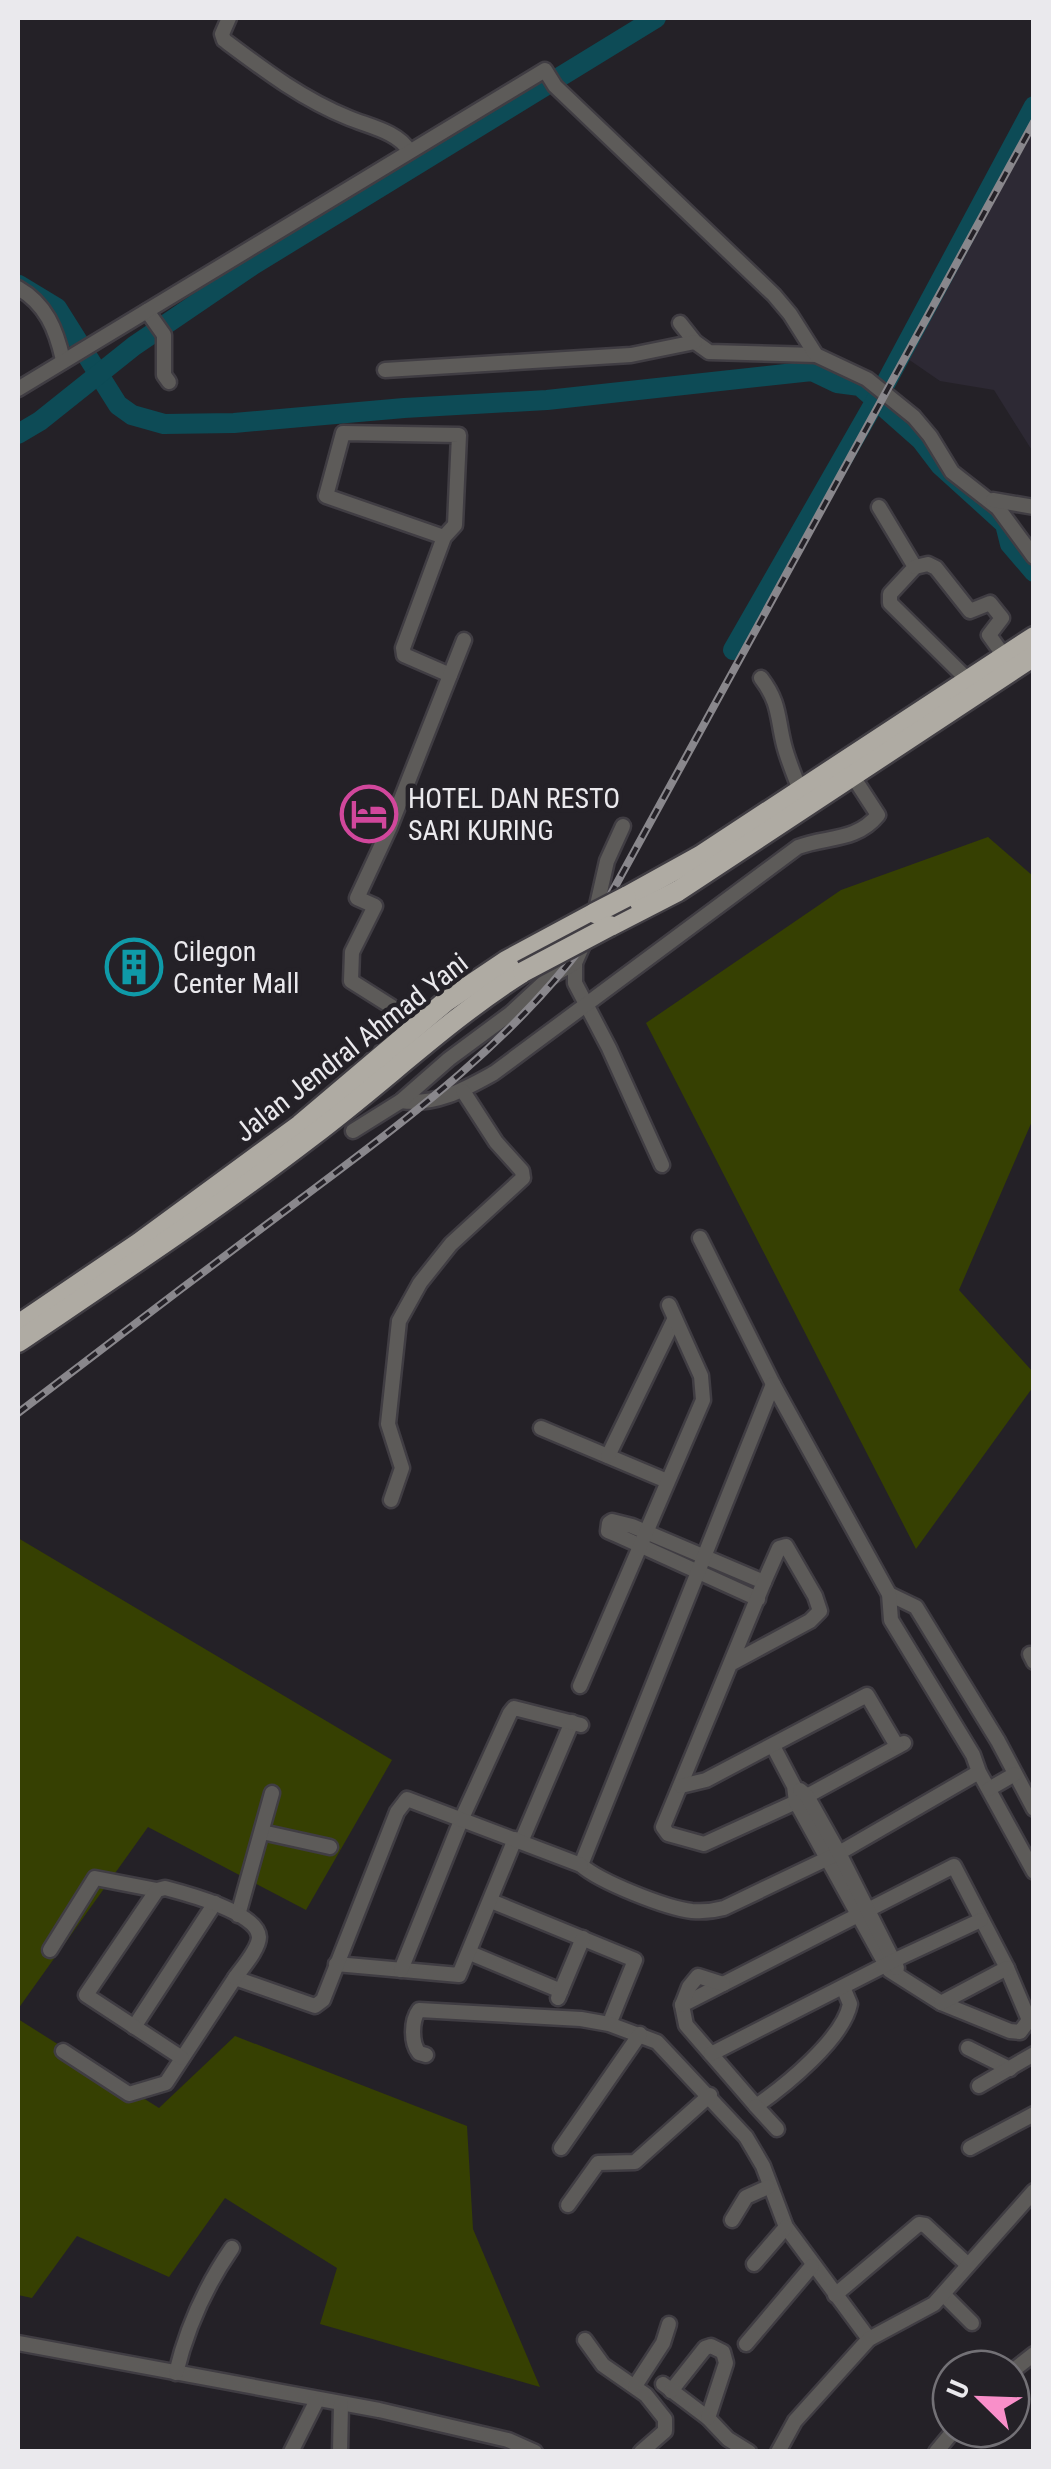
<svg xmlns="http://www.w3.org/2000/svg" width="1051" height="2469" viewBox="0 0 1051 2469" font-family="'Roboto Condensed',sans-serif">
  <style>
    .built { fill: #2d2934 }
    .green { fill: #364002 }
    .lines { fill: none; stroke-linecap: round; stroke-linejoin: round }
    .river { stroke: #0d4b56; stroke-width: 20 }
    .minor-casing { stroke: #403d43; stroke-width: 19 }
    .highway-casing { stroke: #403d43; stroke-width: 25 }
    .minor { stroke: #5d5b59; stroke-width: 14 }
    .highway { stroke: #afaba3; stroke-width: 20 }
    .rail-casing { stroke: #89878c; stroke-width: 8 }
    .rail { stroke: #242127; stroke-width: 4; stroke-dasharray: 11; stroke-linecap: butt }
    .highway-bridge-casing { stroke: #403d43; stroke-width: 25; stroke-linecap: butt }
    .highway-bridge { stroke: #afaba3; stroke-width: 20 }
    .labels { text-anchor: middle; stroke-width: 9; stroke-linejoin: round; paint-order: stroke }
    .poi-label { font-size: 28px; fill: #eae9ed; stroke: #242127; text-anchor: start }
    .street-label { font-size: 28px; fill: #eae9ed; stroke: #242127 }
  </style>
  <rect width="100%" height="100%" fill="#242127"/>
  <path class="built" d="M1033,130L1034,452H1033L994,390L940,381L908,359Z"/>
  <g class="green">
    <path d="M988,837L1033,876V1119L959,1290L1033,1372V1387L916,1549L646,1023L841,890Z"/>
    <path d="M18,1538L392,1760L306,1910L148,1827L18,2009Z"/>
    <path d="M18,2019L159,2108L235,2036L467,2126L473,2229L540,2387L320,2324L337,2268L225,2198L169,2277L77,2236L32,2298L18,2295Z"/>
  </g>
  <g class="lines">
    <g class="river">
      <path d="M19,285L57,308L118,405L132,415L164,424L234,423L404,408L547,400L812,371L837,383L860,386L921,440L940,465L1005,524L1010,544L1034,572"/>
      <path d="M882,390L1034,106"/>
      <path d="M18,434L40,421L134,346L253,265L656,18"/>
      <path d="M733,650L879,395"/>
    </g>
    <g class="minor-casing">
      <g id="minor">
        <path d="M229,18L222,34L224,40C264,70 302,99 349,118C368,126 399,132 409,151"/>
        <path d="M18,288C46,304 56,329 63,360"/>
        <path d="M147,311L164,335V375L169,382"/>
        <path d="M680,323L695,342L709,352L816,355"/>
        <path d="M385,370L631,355L695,342"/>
        <path d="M18,389L545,70L555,86L774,295L790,314L816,355L867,379L914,417L930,436L952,472L998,508L1034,557"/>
        <path d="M993,500L1034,507"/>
        <path d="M879,507L915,567L890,594V603L968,680"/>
        <path d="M444,537L455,525L459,435L343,433L326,496L444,537L403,648L404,655L450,675"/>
        <path d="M915,567L928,564L936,568L970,611L990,603L1002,618L989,635L1004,656"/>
        <path d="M761,678C780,703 777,717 784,745C788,761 795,776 800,791"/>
        <path d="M595,914L607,861L623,826"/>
        <path d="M586,938L575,963V983L609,1048L662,1165"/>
        <path d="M419,1024L351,981L352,952L375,906L357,898L390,827L464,640"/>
        <path d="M401,1101C436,1106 465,1089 494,1073L798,847C826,836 856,842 878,815L852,775"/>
        <path d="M353,1131L401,1101L449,1059L511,1013L550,977L575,963"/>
        <path d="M700,1238L773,1384"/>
        <path d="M541,1428L667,1481"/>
        <path d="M608,1456L674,1320"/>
        <path d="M391,1500L402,1468L388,1424L399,1321L420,1283L451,1244L523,1178L522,1171L496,1142L463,1091"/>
        <path d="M889,1594L916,1607L998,1741L1034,1809"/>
        <path d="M758,1599L617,1535L608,1531L609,1523L612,1521L632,1526L764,1582"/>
        <path d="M1030,1654L1034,1662"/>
        <path d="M732,1663L810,1621L820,1611L815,1596L786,1546L779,1548L764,1582L663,1827L668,1834L704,1844L796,1802L904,1743"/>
        <path d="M580,1686L703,1400L701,1376L669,1305"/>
        <path d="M773,1746L794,1786L796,1802L886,1965L889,1970L941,2003L1010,2031L1020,2032L1029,2020L1007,1968L954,1866L682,2005L686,2025L756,2106C785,2086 843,2039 850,2004L843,1987"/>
        <path d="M979,1772L839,1853L724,1908C713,1911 703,1912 692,1911C666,1908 600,1882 581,1865L773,1384L889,1594L891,1620L973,1755L979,1772L1034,1872"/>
        <path d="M681,1786L706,1780L867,1695L897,1746"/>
        <path d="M989,1789L1015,1774"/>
        <path d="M800,1790L807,1796L839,1853L897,1968"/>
        <path d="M262,1832L330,1847"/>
        <path d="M521,1842L572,1722"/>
        <path d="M491,1901L635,1960L612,2017"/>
        <path d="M238,1915L272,1793"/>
        <path d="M50,1950L95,1878L157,1890"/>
        <path d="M470,1953L561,1991"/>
        <path d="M336,1964L459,1975L515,1839"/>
        <path d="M401,1970L462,1818L510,1713L514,1708L581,1725"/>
        <path d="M558,1998L583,1938"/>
        <path d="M941,2003L1007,1968"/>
        <path d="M682,2005L689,1987L698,1976L723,1984"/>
        <path d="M134,2027L215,1903"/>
        <path d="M968,2048L1010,2069"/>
        <path d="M63,2051L129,2094L166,2083L235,1978L315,2006L323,2000L397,1812L407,1799L581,1865"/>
        <path d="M711,2054L895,1960L981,1920"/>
        <path d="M426,2055L419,2053C411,2043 411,2021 419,2010L581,2019L609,2024L657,2042L746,2137L763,2166L786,2227L869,2339"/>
        <path d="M182,2058L86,1995L157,1890L165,1888C184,1893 258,1912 259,1937C259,1949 242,1968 235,1978"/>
        <path d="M979,2086L1034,2054"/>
        <path d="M756,2106L777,2129"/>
        <path d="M561,2148L640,2034"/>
        <path d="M970,2148L1034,2114"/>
        <path d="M568,2205L598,2163L635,2162L710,2095"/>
        <path d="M732,2220L746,2197L768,2187"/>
        <path d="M754,2264L786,2227"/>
        <path d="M835,2295L919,2224L925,2225L968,2265"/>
        <path d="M944,2295L972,2323"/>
        <path d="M585,2340L603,2365L646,2395L665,2419V2431L641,2452"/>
        <path d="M18,2343L379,2410L508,2440L535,2452"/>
        <path d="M746,2344L812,2266"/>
        <path d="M1011,2372L1034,2354"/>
        <path d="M176,2373C187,2327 205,2287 232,2248"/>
        <path d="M663,2384L708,2418L728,2439L749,2452"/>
        <path d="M635,2386L663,2343L669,2324"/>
        <path d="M671,2391L705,2348L711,2346L723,2352L726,2363L708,2418"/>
        <path d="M291,2452L317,2400"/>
        <path d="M340,2452L341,2404"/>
        <path d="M778,2452L795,2421L869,2339L934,2304L1034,2191"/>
        <path d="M936,2452L955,2429"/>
      </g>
    </g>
    <g class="highway-casing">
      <g id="highway">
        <path d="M626,897L700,856L1034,637"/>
        <path d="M610,926L678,891L1034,656"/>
        <path d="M18,1325L139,1243L300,1125L445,1002L506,961L595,913"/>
        <path d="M18,1342C117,1275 217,1209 312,1136C384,1082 447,1020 523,972"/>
      </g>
    </g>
    <use href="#minor" class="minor"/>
    <use href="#highway" class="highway"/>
    <g class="rail-casing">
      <path id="rail" d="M18,1413C112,1341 207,1269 302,1198C404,1121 506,1047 583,945L1034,122"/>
    </g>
    <use href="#rail" class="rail"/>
    <g class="highway-bridge-casing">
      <g id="highway-bridge">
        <path d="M595,913L626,897"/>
        <path d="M523,972L610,926"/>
      </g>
    </g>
    <use href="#highway-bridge" class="highway-bridge"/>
  </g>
  <defs>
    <g id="hotel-ring" transform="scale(2.875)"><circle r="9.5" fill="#242127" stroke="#d1479c" stroke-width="1.5"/><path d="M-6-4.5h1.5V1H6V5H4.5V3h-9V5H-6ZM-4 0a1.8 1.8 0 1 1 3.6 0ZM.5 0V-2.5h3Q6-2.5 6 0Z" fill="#d1479c"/></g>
    <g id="building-ring" transform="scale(2.875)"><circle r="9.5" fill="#242127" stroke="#0f9aa8" stroke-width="1.5"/><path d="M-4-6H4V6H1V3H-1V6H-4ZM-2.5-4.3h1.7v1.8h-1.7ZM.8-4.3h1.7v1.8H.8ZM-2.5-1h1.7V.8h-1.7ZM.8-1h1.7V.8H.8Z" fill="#0f9aa8"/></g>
  </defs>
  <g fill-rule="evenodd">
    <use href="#hotel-ring" x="369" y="814"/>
    <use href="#building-ring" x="134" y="967"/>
  </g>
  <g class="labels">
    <g class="poi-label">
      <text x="408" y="808">HOTEL DAN RESTO<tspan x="408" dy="32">SARI KURING</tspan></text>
      <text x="173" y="961">Cilegon<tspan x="173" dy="32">Center Mall</tspan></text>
    </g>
    <g class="street-label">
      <text transform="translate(351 1047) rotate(-38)" y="10">Jalan Jendral Ahmad Yani</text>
    </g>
  </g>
  <rect width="1051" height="2469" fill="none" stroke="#eae9ed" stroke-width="40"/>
  <g transform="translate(981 2399) rotate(293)"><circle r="48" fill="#242127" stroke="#737176" stroke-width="2.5"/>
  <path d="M0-8L18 38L0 25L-18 38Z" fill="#f98fc9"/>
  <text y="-15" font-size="28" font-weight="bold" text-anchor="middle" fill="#eae9ed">U</text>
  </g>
</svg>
